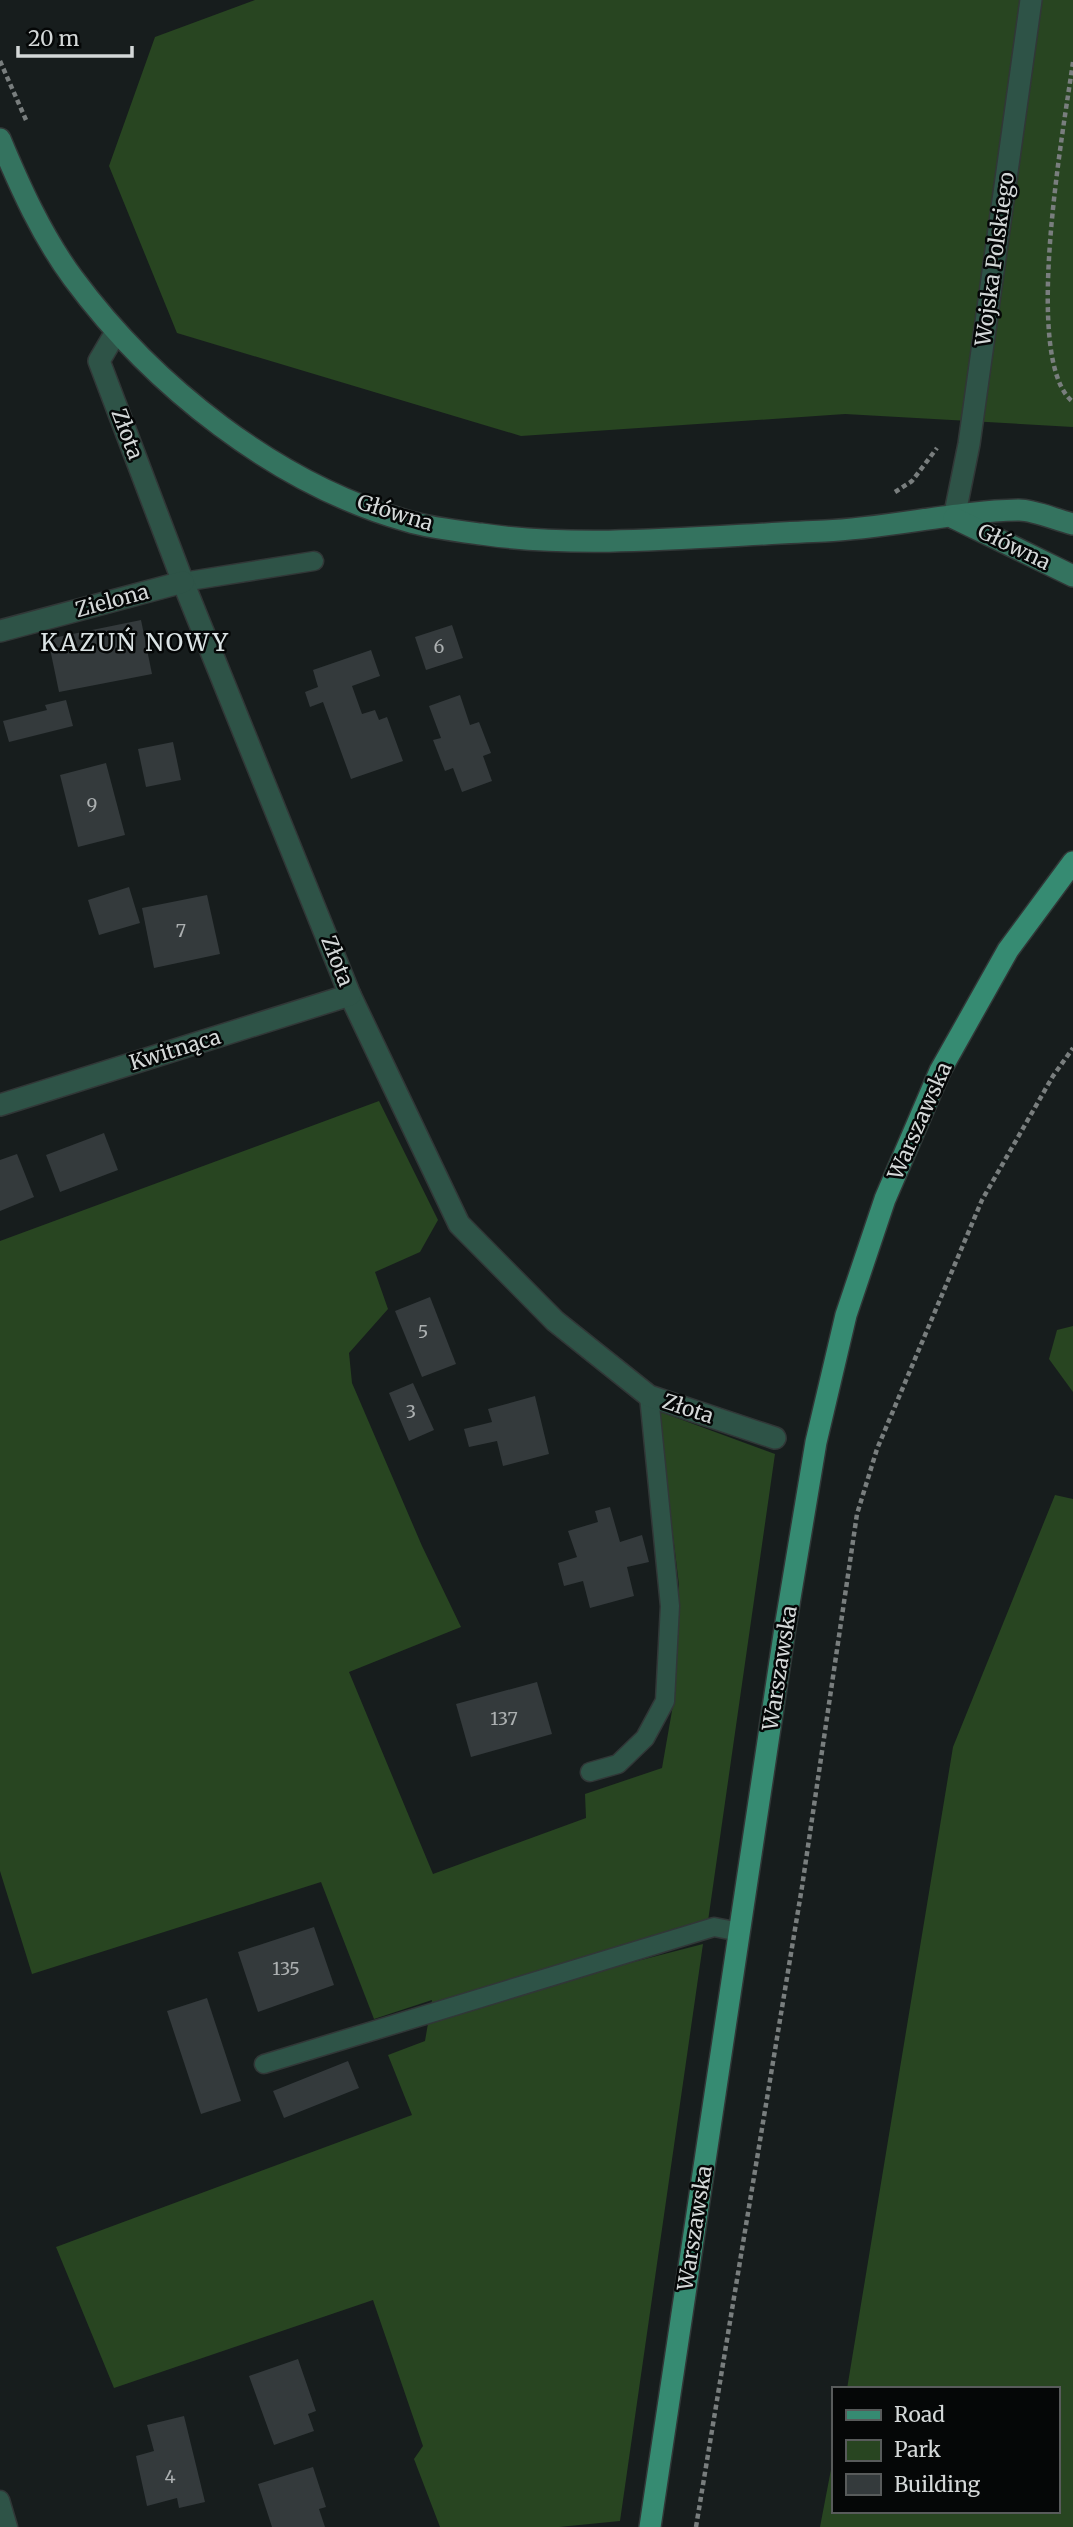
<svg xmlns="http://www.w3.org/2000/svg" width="1073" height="2527" viewBox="0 0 1073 2527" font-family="Merriweather,serif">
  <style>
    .green { fill: #284521 }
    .building { fill: #343a3c }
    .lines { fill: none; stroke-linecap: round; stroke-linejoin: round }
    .service-casing { stroke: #313737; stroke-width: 21 }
    .minor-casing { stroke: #313737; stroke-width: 24 }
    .secondary-casing { stroke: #313737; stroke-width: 24 }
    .primary-casing { stroke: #313737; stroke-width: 24 }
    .path { stroke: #797e7e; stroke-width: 4.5; stroke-dasharray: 5 3.5; stroke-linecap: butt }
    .service { stroke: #2e5347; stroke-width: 18 }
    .minor { stroke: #2e5347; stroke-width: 21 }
    .secondary { stroke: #34735f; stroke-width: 21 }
    .primary { stroke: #368b72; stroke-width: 21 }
    .labels { text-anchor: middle; stroke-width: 5; stroke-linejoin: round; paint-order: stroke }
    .number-label { font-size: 18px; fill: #acb0b1 }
    .street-label { font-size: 21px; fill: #d4d8d8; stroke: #050707 }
    .quarter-label { font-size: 24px; letter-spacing: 2px; fill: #dbe3e4; stroke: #050707 }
  </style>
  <rect width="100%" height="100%" fill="#171d1d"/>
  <g class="green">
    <path d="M255,0H1073V427L845,414L521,436L177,333L109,166L155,37Z"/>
    <path d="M379,1101L438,1220L420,1252L375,1272L388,1309L349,1353L352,1383L422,1546L461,1627L349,1672L433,1874L586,1818L585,1794L662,1768L673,1705L679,1585L658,1411L775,1454L708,1921L621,1947L618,1966L703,1944L620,2521L559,2527H440L414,2459L423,2446L373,2300L114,2388L56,2247L412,2115L388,2055L425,2041L432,2000L374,2019L321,1882L32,1974L0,1871V1241Z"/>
    <path d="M1073,1326V1392L1049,1359L1057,1330Z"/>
    <path d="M1055,1495L1073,1499V2527H820L833,2459V2511H1057V2389H847L953,1747Z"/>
  </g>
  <g class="building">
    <path d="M141,620L152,674L59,692L48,639Z"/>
    <path d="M452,625L463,658L426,670L415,637Z"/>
    <path d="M371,650L380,676L352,686L362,714L375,710L379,720L387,717L403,761L351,779L323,702L310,707L305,692L318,687L313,670Z"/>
    <path d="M460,695L470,725L479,722L491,753L483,756L492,781L462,792L453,768L445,771L433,740L441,738L429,706Z"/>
    <path d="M66,700L73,726L9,742L3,721L47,710L45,705Z"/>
    <path d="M173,742L181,780L146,787L138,749Z"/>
    <path d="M106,763L125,835L78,847L60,775Z"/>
    <path d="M129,887L140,923L99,935L88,900Z"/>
    <path d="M207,895L220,954L154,968L142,908Z"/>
    <path d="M104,1133L118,1170L60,1192L46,1155Z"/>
    <path d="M17,1154L34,1197L0,1211V1160Z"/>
    <path d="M430,1297L456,1364L422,1377L395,1311Z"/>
    <path d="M413,1383L434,1430L409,1441L389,1393Z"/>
    <path d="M535,1396L549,1454L503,1466L497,1441L469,1447L464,1429L492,1422L488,1409Z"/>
    <path d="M610,1507L620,1542L642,1535L649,1562L627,1567L634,1596L590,1608L583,1581L564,1586L558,1563L577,1557L568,1531L598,1522L595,1511Z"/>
    <path d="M537,1682L552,1734L471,1757L456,1704Z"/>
    <path d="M314,1927L334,1985L258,2012L238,1952Z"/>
    <path d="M207,1998L241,2101L201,2114L167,2011Z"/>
    <path d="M348,2061L359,2088L284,2118L273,2091Z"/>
    <path d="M298,2359L316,2411L308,2414L314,2431L274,2445L249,2376Z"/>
    <path d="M184,2416L205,2502L179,2508L177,2498L147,2506L136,2456L154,2451L147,2425Z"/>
    <path d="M313,2467L326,2507L319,2509L325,2527H272L258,2484Z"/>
  </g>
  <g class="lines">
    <g class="service-casing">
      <g id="service">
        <path d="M183,582L314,561"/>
        <path d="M590,1772L618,1764L645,1738L665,1701L670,1606L649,1396"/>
        <path d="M264,2064L714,1927L740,1932"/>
        <path d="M0,2500L8,2527"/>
      </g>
    </g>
    <g class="minor-casing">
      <g id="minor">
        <path d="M116,332L99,361L183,582L350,995L459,1224L555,1321L649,1396L775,1438"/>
        <path d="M954,518L969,444L1031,0"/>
        <path d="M0,631L183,582"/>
        <path d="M0,1105L350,995"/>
      </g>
    </g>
    <g class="secondary-casing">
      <g id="secondary">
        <path d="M0,139C20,187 42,236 73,278C153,386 276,484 407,521C430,528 457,531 481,534C588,550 717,535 825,531C889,528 957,511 1019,510C1035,510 1056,520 1073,524"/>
        <path d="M954,518L1073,576"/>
      </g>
    </g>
    <g class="primary-casing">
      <path id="primary" d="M650,2527L785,1628L816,1442L846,1315L885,1199L940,1071L1008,950L1073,862"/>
    </g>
    <g class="path">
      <path d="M0,61L26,120"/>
      <path d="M1073,62C1064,127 1021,361 1073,402"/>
      <path d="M895,492L912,481L937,448"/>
      <path d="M696,2527L802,1887L857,1514L877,1449L982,1200L1053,1076L1073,1048"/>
    </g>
    <use href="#service" class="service"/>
    <use href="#minor" class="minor"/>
    <use href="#secondary" class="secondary"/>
    <use href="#primary" class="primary"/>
  </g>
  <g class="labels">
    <g class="number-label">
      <text x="439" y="653">6</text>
      <text x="92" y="811">9</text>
      <text x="181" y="937">7</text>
      <text x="423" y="1338">5</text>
      <text x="411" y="1418">3</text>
      <text x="504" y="1725">137</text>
      <text x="286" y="1975">135</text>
      <text x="170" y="2483">4</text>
    </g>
    <g class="street-label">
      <text transform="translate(995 259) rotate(-82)" y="7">Wojska Polskiego</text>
      <text transform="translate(127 434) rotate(69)" y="7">Złota</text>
      <text transform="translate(395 513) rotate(17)" y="7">Główna</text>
      <text transform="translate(1014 547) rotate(26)" y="7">Główna</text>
      <text transform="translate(112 601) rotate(-15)" y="7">Zielona</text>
      <text transform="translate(337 961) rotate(68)" y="7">Złota</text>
      <text transform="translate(175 1050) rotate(-17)" y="7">Kwitnąca</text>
      <text transform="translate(920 1121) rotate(-66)" y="7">Warszawska</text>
      <text transform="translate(688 1409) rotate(18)" y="7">Złota</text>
      <text transform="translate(780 1668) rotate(-81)" y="7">Warszawska</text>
      <text transform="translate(695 2228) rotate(-81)" y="7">Warszawska</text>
    </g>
    <g class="quarter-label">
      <text x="135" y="651">KAZUŃ NOWY</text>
    </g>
  </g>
  <rect x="832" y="2387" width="228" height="126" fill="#050707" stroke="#585b5b" stroke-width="2"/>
  <rect x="846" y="2410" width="35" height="10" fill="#368b72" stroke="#585b5b" stroke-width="2"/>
  <text x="894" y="2422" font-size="21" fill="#d4d8d8">Road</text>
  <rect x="846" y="2440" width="35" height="21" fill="#284521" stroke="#585b5b" stroke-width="2"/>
  <text x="894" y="2457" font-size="21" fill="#d4d8d8">Park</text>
  <rect x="846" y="2474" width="35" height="21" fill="#343a3c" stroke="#585b5b" stroke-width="2"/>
  <text x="894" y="2492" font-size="21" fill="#d4d8d8">Building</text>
  <path d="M18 46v10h114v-10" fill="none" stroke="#d4d8d8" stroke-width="3.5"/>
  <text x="28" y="46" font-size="21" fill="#d4d8d8" stroke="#050707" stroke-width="5" paint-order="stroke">20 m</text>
</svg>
